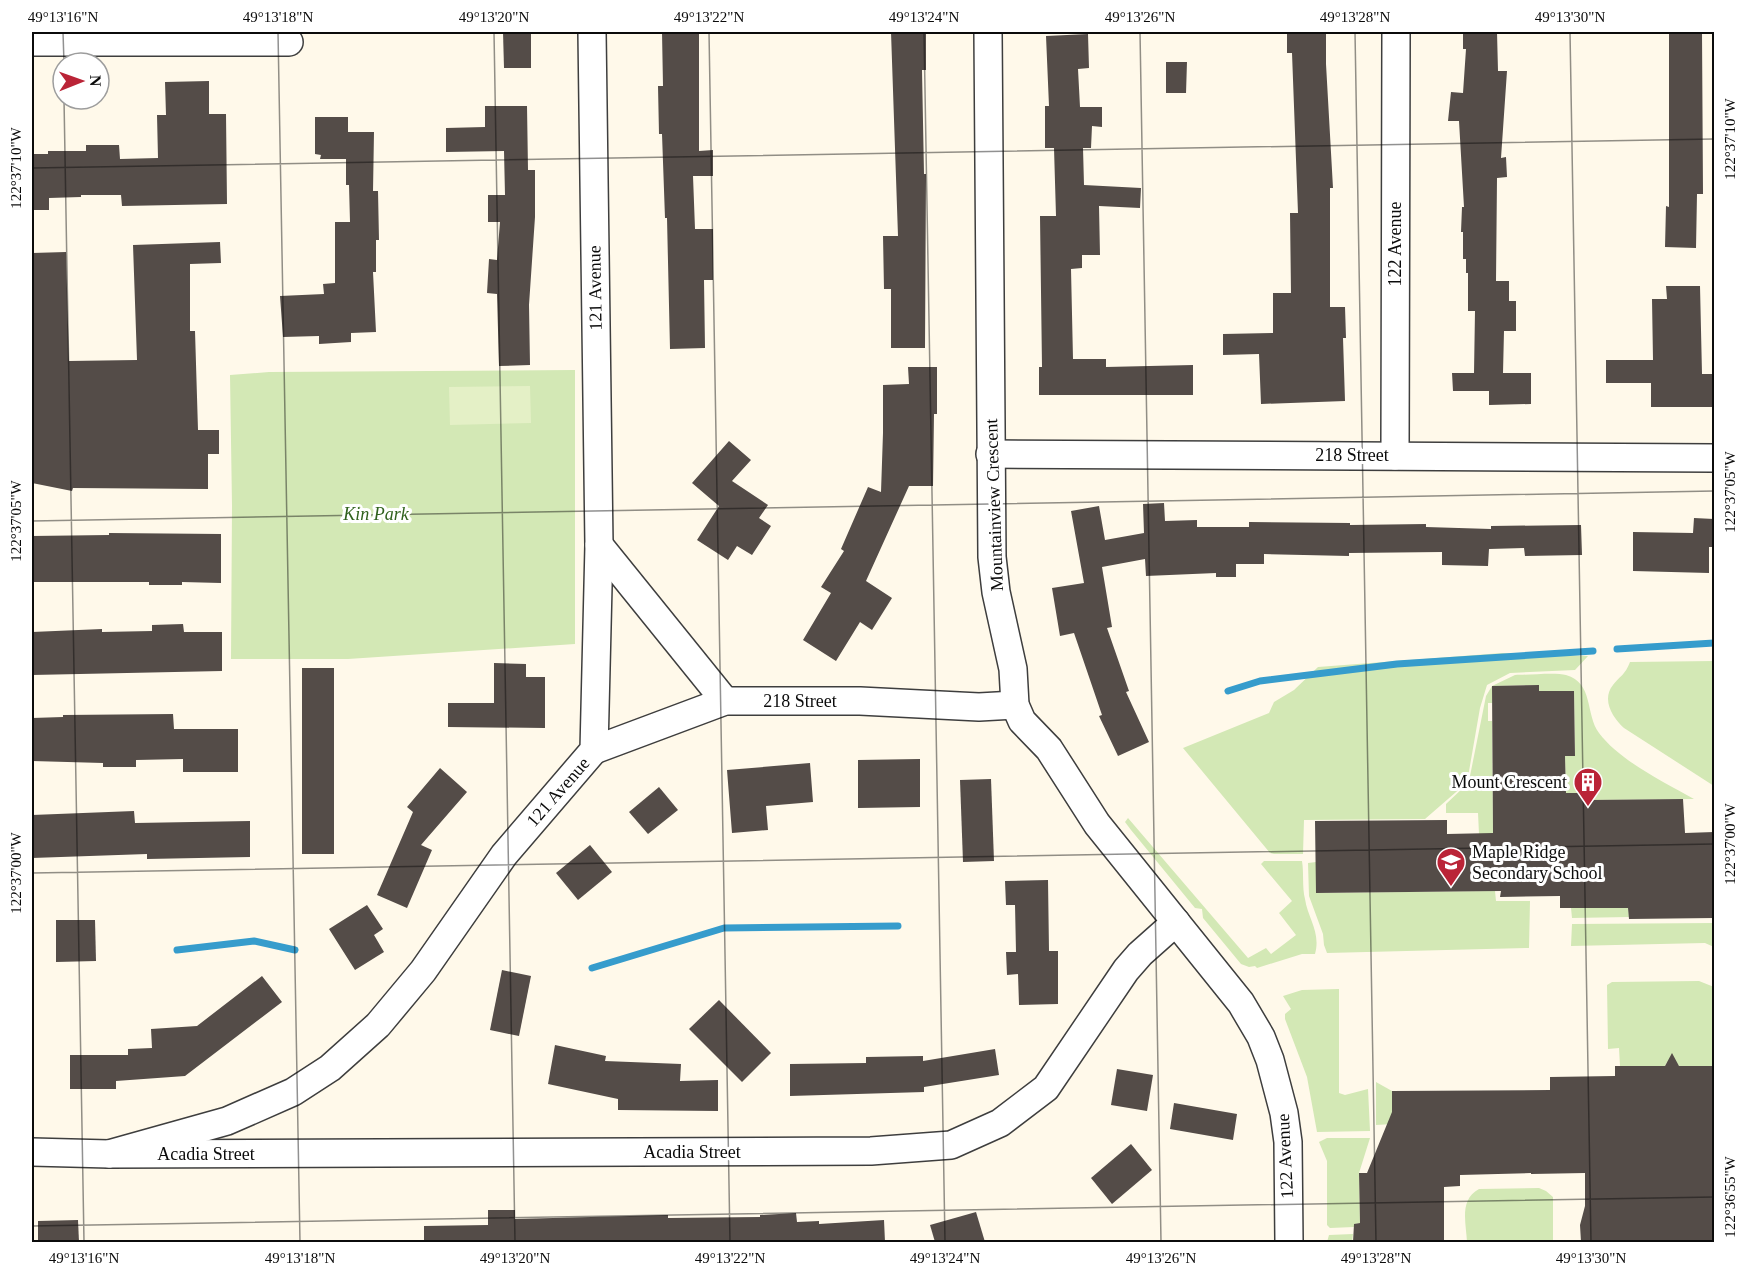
<svg xmlns="http://www.w3.org/2000/svg" width="1746" height="1274" viewBox="0 0 1746 1274" font-family="'Times New Roman',serif">
  <style>
    .green { fill: #d3e8b5 }
    .pitch { fill: #e4f0c6 }
    .lines { fill: none; stroke-linecap: round; stroke-linejoin: round }
    .stream { stroke: #369ccc; stroke-width: 7 }
    .building { fill: #544c48 }
    .minor-casing { stroke: #3e3e3e; stroke-width: 30 }
    .minor { stroke: #fff; stroke-width: 27 }
    .ticks { fill: none; stroke: #0b0b0b; stroke-width: 1.5; stroke-opacity: 0.45 }
    .labels { text-anchor: middle; stroke-width: 6; stroke-linejoin: round; paint-order: stroke }
    .street-label { font-size: 18px; fill: #0b0b0b; stroke: #fff }
    .park-label { font-size: 18px; font-style: italic; fill: #30621d; stroke: #fff }
    .poi-label { font-size: 18px; fill: #0b0b0b; stroke: #fff; text-anchor: end }
    .neatline { fill: none; stroke: #0b0b0b; stroke-width: 2 }
    .ticks-label { font-size: 15px; text-anchor: middle; fill: #0b0b0b }
  </style>
  <rect width="100%" height="100%" fill="#fff9ea"/>
  <g class="green">
    <path d="M575,370V644L348,659H231L232,506L230,375L269,372Z"/>
    <path d="M1502,653L1588,656L1575,670L1510,673L1487,685L1480,708L1468,777L1463,786L1425,819L1304,820L1303,854H1274L1270,853L1183,748L1269,713L1274,702L1294,690L1318,667Z"/>
    <path d="M1714,661V786L1624,728C1613,718 1601,700 1613,685C1621,675 1625,675 1630,662Z"/>
    <path d="M1515,675C1527,675 1556,672 1566,675C1594,683 1585,714 1599,733C1620,761 1664,782 1694,799L1589,800L1588,793H1566L1565,756L1575,755L1574,691H1539V685L1492,686V703H1488V721H1492L1493,835L1479,834L1478,813H1446V804L1465,786L1470,776L1486,696L1492,686Z"/>
    <path d="M1128,818L1248,958L1266,948L1271,954L1296,935L1279,913L1292,901L1261,864L1264,861H1302C1304,873 1302,887 1305,899C1308,919 1321,932 1315,954H1302L1257,968L1255,966L1249,967L1241,964L1203,918L1202,909L1195,908L1131,830L1125,822Z"/>
    <path d="M1316,862L1317,893L1495,891L1496,901H1530L1529,948L1327,953L1324,945L1323,934L1309,896L1308,863Z"/>
    <path d="M1595,905H1628L1629,917L1572,918L1571,908H1595Z"/>
    <path d="M1714,923V947L1705,943L1571,946L1572,924Z"/>
    <path d="M1699,981L1714,987V1066H1679L1676,1062H1667L1665,1066H1620L1619,1048L1608,1049L1607,985L1612,982Z"/>
    <path d="M1339,989V1093L1345,1095L1368,1089L1370,1131L1317,1132L1307,1077L1285,1019V1014L1291,1009L1283,996L1302,990Z"/>
    <path d="M1376,1082L1392,1091L1393,1124L1376,1125Z"/>
    <path d="M1327,1138H1370L1359,1173L1360,1223L1355,1224L1354,1227L1330,1228L1327,1225V1161L1319,1142Z"/>
    <path d="M1539,1188L1546,1191L1553,1197V1242H1467C1466,1222 1459,1200 1479,1189Z"/>
    <path d="M1353,1234L1352,1242H1327L1329,1235Z"/>
  </g>
  <path class="pitch" d="M530,386L531,423L450,425L449,387Z"/>
  <g class="lines">
    <g class="stream">
      <path d="M1617,649L1714,643"/>
      <path d="M1228,691L1260,681L1397,664L1593,651"/>
      <path d="M177,950L254,941L295,950"/>
      <path d="M592,968L724,928L898,926"/>
    </g>
  </g>
  <g class="building">
    <path d="M503,32H531V68H504Z"/>
    <path d="M662,32H699V151L713,150V176H693L695,229H713V280H704L705,348L670,349L667,218H665L662,134H659L658,86H663Z"/>
    <path d="M891,32H926V70H922L924,174H926L925,348H891V289H884L883,236H898Z"/>
    <path d="M1287,32H1326V64L1333,188H1330V307H1345L1346,338H1343L1345,401L1261,404L1259,354L1223,355V334L1273,333V293H1291L1290,213H1298L1292,53H1287Z"/>
    <path d="M1463,32H1497L1498,71H1507L1501,158L1506,157L1507,177L1497,178L1496,281H1509V301H1516V331H1504L1503,373H1531V404L1489,405V391H1453L1452,373H1474L1475,311H1468V273H1466V259H1463V232H1461L1462,207H1464L1459,121H1448L1451,92L1463,93L1466,49H1463Z"/>
    <path d="M1669,32H1702L1703,194H1697L1696,248L1665,247L1666,206L1669,207Z"/>
    <path d="M1088,34L1089,68L1078,69L1080,107H1102V127L1092,126L1091,148H1083L1084,185L1141,188L1140,208L1099,206L1100,255H1082V268L1071,269L1073,359H1106V367L1193,365V395H1039V367H1042L1040,216H1056L1054,148H1045V106H1049L1046,36Z"/>
    <path d="M1166,62H1187L1186,93H1166Z"/>
    <path d="M209,81V114H226L227,204L122,206L121,195H81V197L49,198V210H32V154H48V151H86V145H119L120,159L158,158L157,115H166L165,82Z"/>
    <path d="M485,106H527L528,170H535V217L529,305L530,365L499,366L497,294L487,293L489,259L497,260L500,222H488V195H505L504,151L446,152V128L485,127Z"/>
    <path d="M315,117H348V132H374L373,191H378L379,240H376V272H373L376,332L351,333V342L319,344V336L283,337L280,296L324,294L323,284L335,283V222H350L349,185H346V159H320L321,155L315,154Z"/>
    <path d="M220,242L221,263L190,264V331H195L198,430H219V454H208V489L73,488L72,491L32,483V253L66,252L69,361L137,360L133,245Z"/>
    <path d="M1666,286H1700L1702,374H1714V407H1651V383H1606V360H1653L1652,299H1667Z"/>
    <path d="M908,367H937V414H934L933,486H909L866,581L892,598L872,630L860,622L836,661L803,640L831,593L821,587L844,551L841,549L868,487L881,492L883,433V385L909,384Z"/>
    <path d="M729,441L751,460L732,481L768,505L759,518L771,526L752,555L737,546L728,560L697,540L719,506L692,483Z"/>
    <path d="M1164,503L1165,521L1197,520V527H1249V522L1350,523V525L1426,524V527L1491,529V526L1581,525L1582,555L1525,556L1524,548L1489,549L1488,566L1442,565V552L1349,553V556L1264,554V564H1236V577H1216V573L1146,576L1145,559L1102,567L1112,627L1107,628L1129,691L1126,692L1149,742L1118,756L1099,716L1102,715L1074,633L1060,636L1052,588L1084,583L1071,511L1099,506L1105,540L1144,533L1143,504Z"/>
    <path d="M1694,518L1714,519V547H1709V573L1633,571V532L1693,533Z"/>
    <path d="M109,533L221,534V583L182,582V585H149V582H32V536L109,535Z"/>
    <path d="M183,624L184,632H222V671L32,675V632L102,629V632L152,631V625Z"/>
    <path d="M494,663L526,664V677H545V728L448,727V703H494Z"/>
    <rect x="302" y="668" width="32" height="186"/>
    <path d="M1539,685V691H1574L1575,756H1565L1566,793H1588V800L1683,799L1685,833L1714,832V918L1629,919L1628,908H1560V896L1500,897L1501,891L1316,893L1315,821L1447,820V834L1493,833L1492,686Z"/>
    <path d="M173,714L174,729H238V772H183V759L136,760V767H103V763L32,761V718L63,717V715Z"/>
    <path d="M920,759V807L858,808V760Z"/>
    <path d="M810,763L813,802L766,806L768,830L732,833L727,770Z"/>
    <path d="M440,768L467,792L421,845L432,850L407,908L377,895L413,812L407,807Z"/>
    <path d="M991,779L994,861L963,862L960,780Z"/>
    <path d="M659,787L678,810L648,834L629,812Z"/>
    <path d="M134,811L135,823L250,821V857L147,859V854L32,858V815Z"/>
    <path d="M590,845L612,872L578,900L556,873Z"/>
    <path d="M1048,880L1049,951H1058V1004L1019,1005L1018,974L1007,975L1006,952H1016L1015,905H1006L1005,881Z"/>
    <path d="M367,905L383,929L374,935L384,952L355,970L329,929Z"/>
    <path d="M56,920H95L96,961L56,962Z"/>
    <path d="M502,970L531,976L519,1036L490,1030Z"/>
    <path d="M262,976L282,1002L185,1076L116,1081V1089H70V1055H128V1049L152,1048L151,1029L197,1026Z"/>
    <path d="M719,1000L771,1053L742,1082L689,1029Z"/>
    <path d="M555,1045L606,1056L605,1061L681,1064L680,1081L718,1080V1111L618,1110V1099L548,1084Z"/>
    <path d="M995,1049L999,1075L924,1087V1092L790,1096V1064L866,1063V1057L923,1056V1061Z"/>
    <path d="M1672,1053L1679,1066H1714V1242H1581L1580,1225L1585,1206V1173L1531,1174V1173L1460,1175V1186L1444,1187V1242H1353L1354,1224L1360,1223L1359,1173H1367L1392,1112V1091L1550,1090V1077L1615,1076V1066H1665Z"/>
    <path d="M1117,1069L1153,1075L1147,1111L1111,1105Z"/>
    <path d="M1174,1103L1237,1114L1233,1140L1170,1129Z"/>
    <path d="M1131,1144L1152,1170L1112,1204L1091,1178Z"/>
    <path d="M488,1210H515V1219L668,1215V1218L760,1217V1215L796,1213L797,1222L819,1221V1224L884,1220L885,1242H424V1226L488,1225Z"/>
    <path d="M976,1212L985,1242H935L930,1225Z"/>
    <path d="M78,1220L79,1242H38V1221Z"/>
  </g>
  <g class="lines">
    <g class="minor-casing">
      <g id="minor">
        <path d="M988,32L992,557L996,592L1013,669L1015,705L1022,721L1049,749L1097,824L1241,1003L1261,1037L1270,1060L1284,1113L1288,1142L1289,1242"/>
        <path d="M32,42H289"/>
        <path d="M990,454L1714,458"/>
        <path d="M1395,456L1396,32"/>
        <path d="M599,545L725,701"/>
        <path d="M594,750L725,701H860L979,707L1015,705"/>
        <path d="M32,1152L109,1154L871,1151L951,1145L1000,1123L1046,1088L1126,970L1140,954L1176,922"/>
        <path d="M109,1154L227,1121L293,1092L330,1068L378,1025L423,971L504,855L594,750L599,545L592,32"/>
      </g>
    </g>
    <use href="#minor" class="minor"/>
  </g>
  <path class="ticks" d="M63,32L64,63M278,32L300,1242M494,32L515,1242M709,32L730,1242M924,32L945,1242M1140,32L1161,1242M1355,32L1376,1242M1570,32L1591,1242M64,99L84,1242M32,168L1714,139M32,521L1714,491M32,873L1714,844M32,1226L1714,1197"/>
  <defs>
    <g id="building-pin" transform="scale(1.5)"><path d="M0 17L-7.5 6A9.5 9.5 0 1 1 7.5 6Z" fill="#ba2437" stroke="#fff"/><path d="M-4-6H4V6H1V3H-1V6H-4ZM-2.5-4.3h1.7v1.8h-1.7ZM.8-4.3h1.7v1.8H.8ZM-2.5-1h1.7V.8h-1.7ZM.8-1h1.7V.8H.8Z" fill="#fff"/></g>
    <g id="school-pin" transform="scale(1.5)"><path d="M0 17L-7.5 6A9.5 9.5 0 1 1 7.5 6Z" fill="#ba2437" stroke="#fff"/><path d="M0-5L7-2L0 1L-7-2ZM-4 1L0 2.5L4 1V4Q0 6-4 4Z" fill="#fff"/></g>
  </defs>
  <g fill-rule="evenodd">
    <use href="#building-pin" x="1588" y="782"/>
    <use href="#school-pin" x="1451" y="862"/>
  </g>
  <g class="labels">
    <g class="street-label">
      <text transform="translate(1395 244) rotate(-90)" y="6">122 Avenue</text>
      <text transform="translate(595 288) rotate(-91)" y="6">121 Avenue</text>
      <text x="1352" y="461">218 Street</text>
      <text transform="translate(994 505) rotate(-92)" y="6">Mountainview Crescent</text>
      <text x="800" y="707">218 Street</text>
      <text transform="translate(558 792) rotate(-49)" y="6">121 Avenue</text>
      <text x="692" y="1158">Acadia Street</text>
      <text x="206" y="1160">Acadia Street</text>
      <text transform="translate(1285 1156) rotate(-93)" y="6">122 Avenue</text>
    </g>
    <g class="park-label">
      <text x="376" y="520">Kin Park</text>
    </g>
    <g class="poi-label">
      <text x="1567" y="788">Mount Crescent</text>
      <text x="1472" y="858" text-anchor="start">Maple Ridge<tspan x="1472" dy="21">Secondary School</tspan></text>
    </g>
  </g>
  <rect width="1746" height="1274" fill="none" stroke="#ffffff" stroke-width="66"/>
  <g transform="translate(81 81) rotate(89)"><circle r="28" fill="#ffffff" stroke="#9d9d9d" stroke-width="1.5"/>
  <path d="M0-4.5L10 22L0 15L-10 22Z" fill="#ba2437"/>
  <text y="-9" font-size="16" font-weight="bold" text-anchor="middle" fill="#0b0b0b">N</text>
  </g>
  <rect x="33" y="33" width="1680" height="1208" class="neatline"/>
  <g class="ticks-label">
    <text x="63" y="22">49°13'16"N</text>
    <text x="278" y="22">49°13'18"N</text>
    <text x="494" y="22">49°13'20"N</text>
    <text x="709" y="22">49°13'22"N</text>
    <text x="924" y="22">49°13'24"N</text>
    <text x="1140" y="22">49°13'26"N</text>
    <text x="1355" y="22">49°13'28"N</text>
    <text x="1570" y="22">49°13'30"N</text>
    <text transform="translate(1730 139) rotate(-90)" y="5">122°37'10"W</text>
    <text transform="translate(16 168) rotate(-90)" y="5">122°37'10"W</text>
    <text transform="translate(1730 492) rotate(-90)" y="5">122°37'05"W</text>
    <text transform="translate(16 521) rotate(-90)" y="5">122°37'05"W</text>
    <text transform="translate(1730 844) rotate(-90)" y="5">122°37'00"W</text>
    <text transform="translate(16 873) rotate(-90)" y="5">122°37'00"W</text>
    <text transform="translate(1730 1197) rotate(-90)" y="5">122°36'55"W</text>
    <text x="84" y="1263">49°13'16"N</text>
    <text x="300" y="1263">49°13'18"N</text>
    <text x="515" y="1263">49°13'20"N</text>
    <text x="730" y="1263">49°13'22"N</text>
    <text x="945" y="1263">49°13'24"N</text>
    <text x="1161" y="1263">49°13'26"N</text>
    <text x="1376" y="1263">49°13'28"N</text>
    <text x="1591" y="1263">49°13'30"N</text>
  </g>
</svg>
